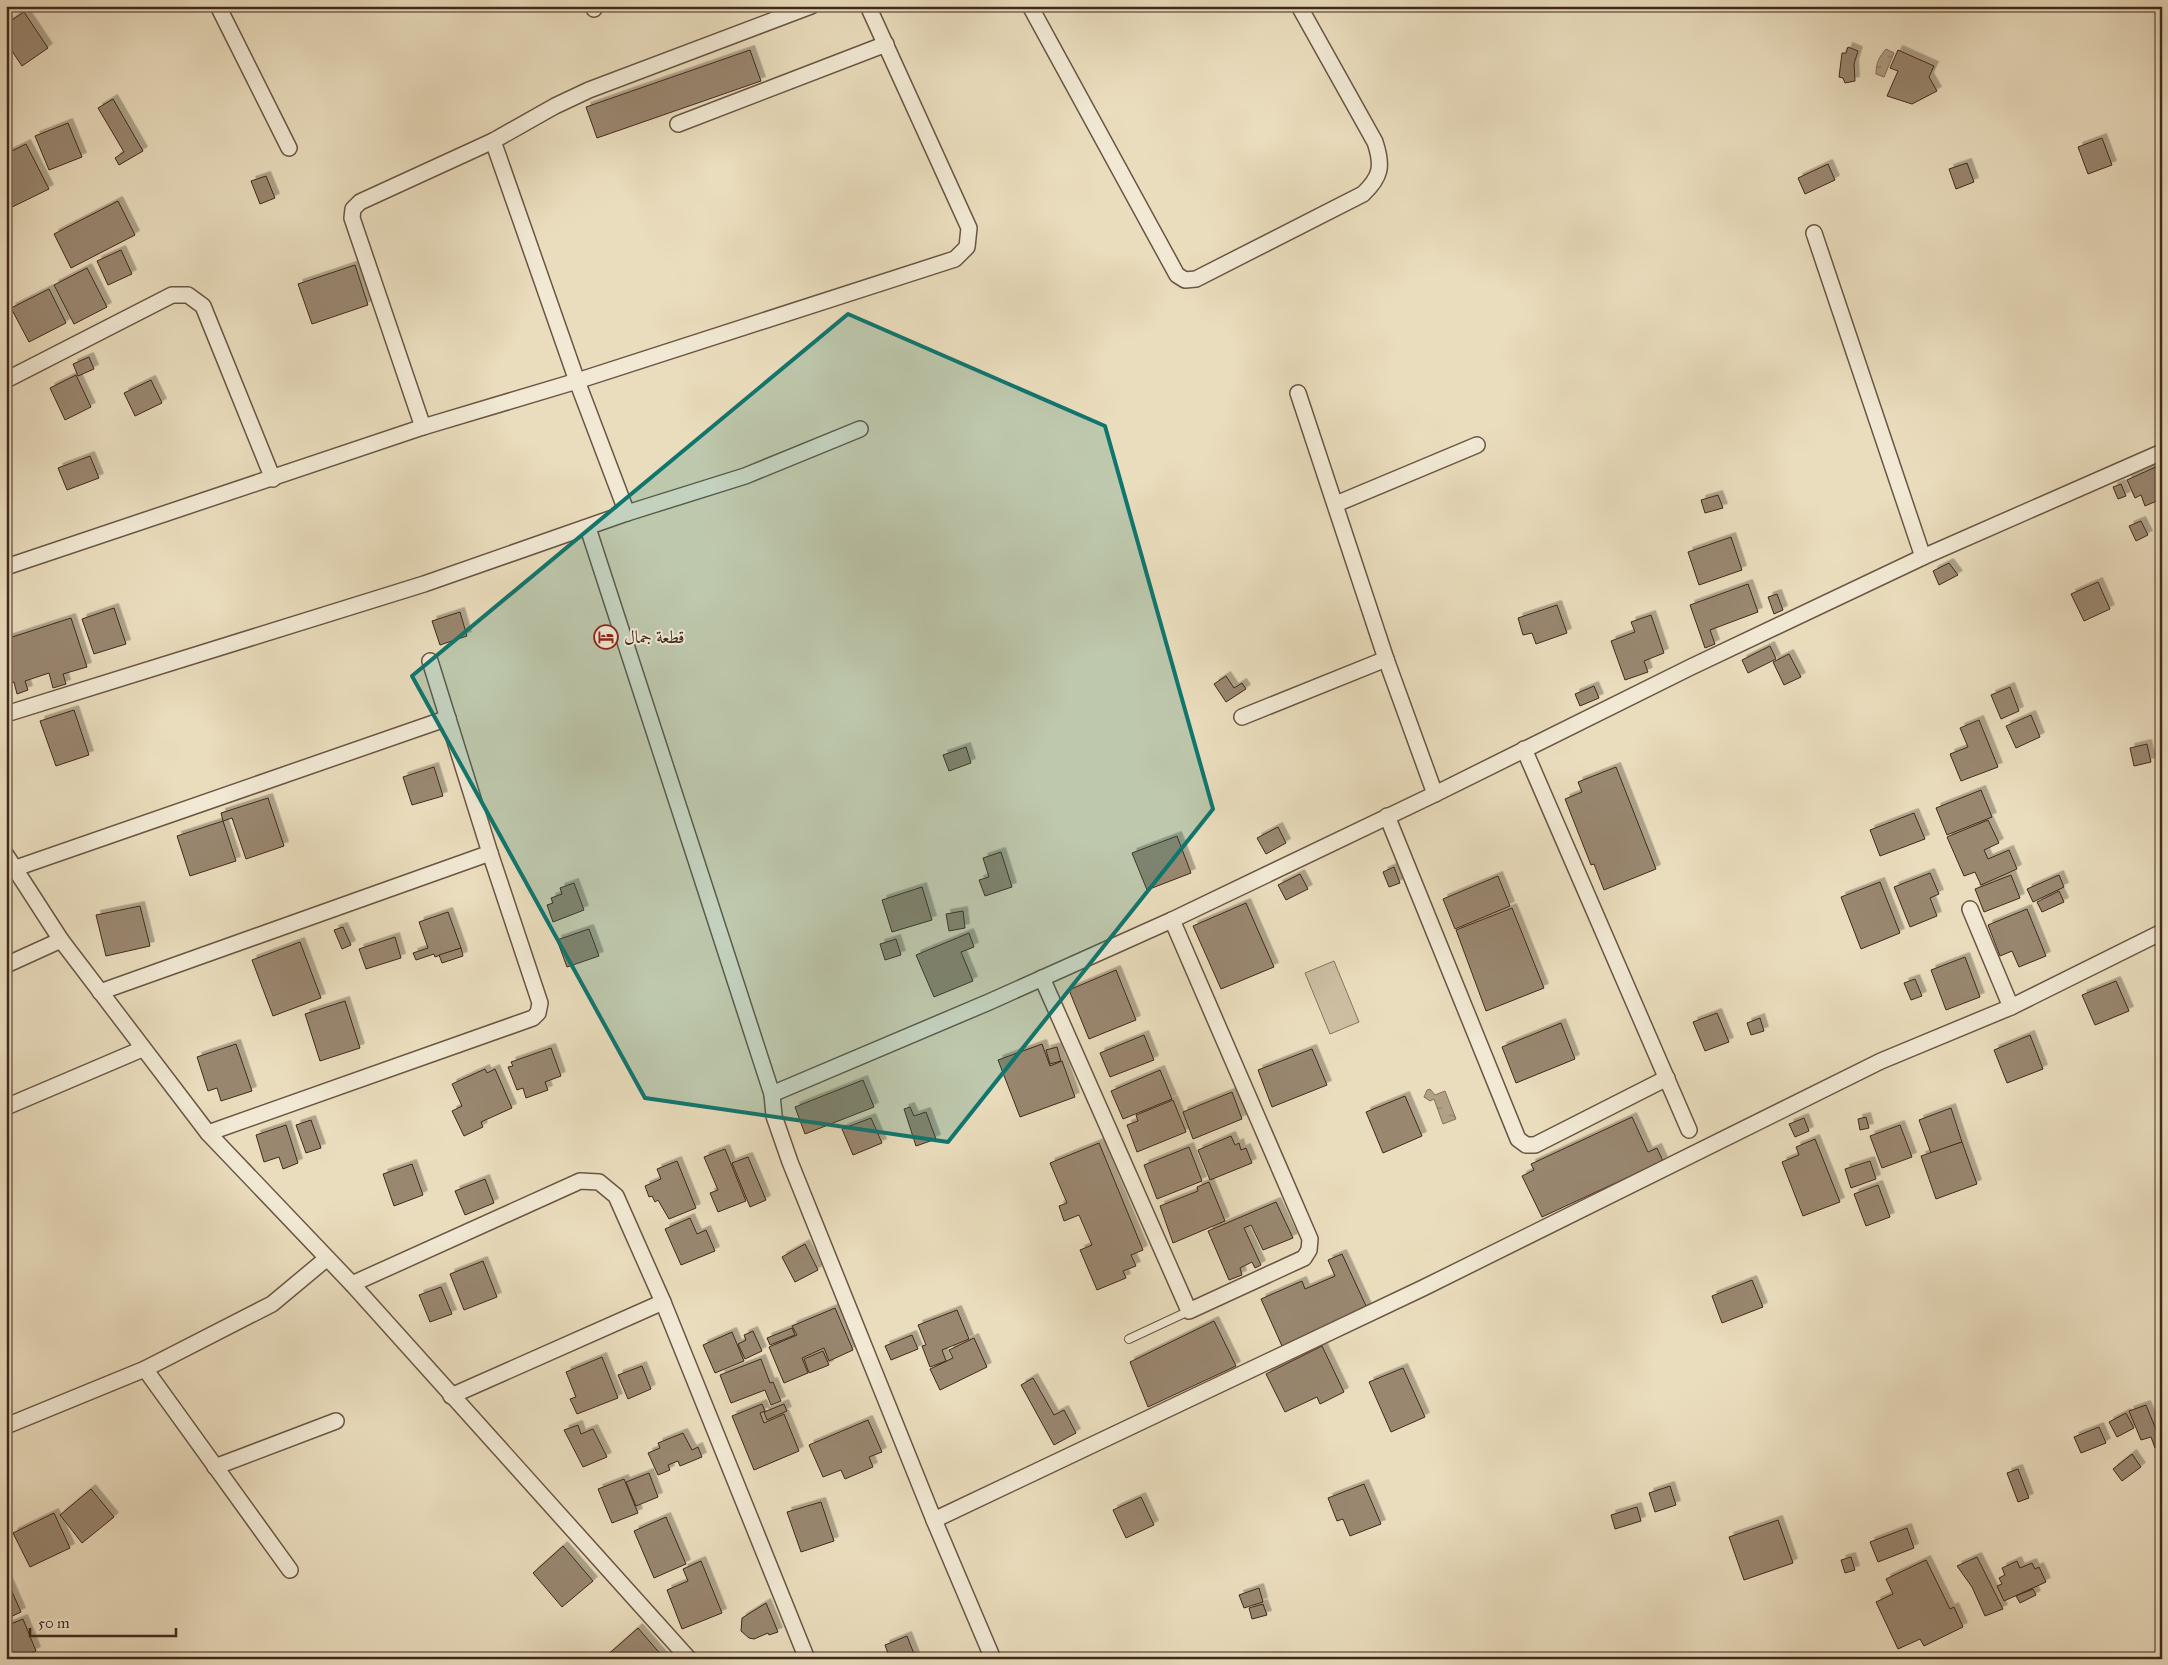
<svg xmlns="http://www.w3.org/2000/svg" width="2168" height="1665" viewBox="0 0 2168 1665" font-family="'IM FELL Great Primer',Amiri,serif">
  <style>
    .pitch { fill: #cdbea2; stroke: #87745f }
    .water { fill: url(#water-ripples); stroke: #84705c }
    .building { fill: #998770; stroke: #41291c; filter: url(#shadow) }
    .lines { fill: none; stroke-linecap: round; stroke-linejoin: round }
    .service-casing { stroke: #6b5644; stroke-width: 10 }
    .minor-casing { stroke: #6b5644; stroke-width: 18 }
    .service { stroke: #f1e9d4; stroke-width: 8 }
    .minor { stroke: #f1e9d4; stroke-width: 15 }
    .marked { fill: #0f766e; fill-opacity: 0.2; stroke: #0f766e; stroke-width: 4; stroke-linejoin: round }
    .labels { text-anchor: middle; stroke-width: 4; stroke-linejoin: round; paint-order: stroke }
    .poi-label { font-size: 18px; fill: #41291c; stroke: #f1e9d4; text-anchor: start }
  </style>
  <defs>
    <pattern id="water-ripples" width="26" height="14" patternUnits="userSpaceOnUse" patternTransform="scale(1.25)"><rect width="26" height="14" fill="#b1a086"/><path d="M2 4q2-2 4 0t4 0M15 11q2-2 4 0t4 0" fill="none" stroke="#92826d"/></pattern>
    <filter id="shadow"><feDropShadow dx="4.5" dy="-4.5" stdDeviation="0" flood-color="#0004"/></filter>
  </defs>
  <rect width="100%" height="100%" fill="#eaddbd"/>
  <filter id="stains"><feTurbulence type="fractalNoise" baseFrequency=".004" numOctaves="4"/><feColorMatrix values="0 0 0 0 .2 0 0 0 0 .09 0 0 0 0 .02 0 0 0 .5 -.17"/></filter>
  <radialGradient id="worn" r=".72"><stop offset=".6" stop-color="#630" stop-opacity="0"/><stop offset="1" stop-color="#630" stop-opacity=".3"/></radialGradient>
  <path class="pitch" d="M1334,961L1359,1022L1330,1034L1305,973Z"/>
  <g class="water">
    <path d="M1886,49L1894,53L1884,77L1876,74C1876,63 1879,57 1886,49Z"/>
    <path d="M1430,1089L1435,1095L1445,1091L1456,1119L1443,1124L1434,1099L1430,1101L1424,1097L1427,1090Z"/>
  </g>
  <g class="building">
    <path d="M24,12L48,48L22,66L6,42V24Z"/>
    <path d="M1848,47L1858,51L1854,64L1855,81L1845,83L1843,78L1839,77L1842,53H1846Z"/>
    <path d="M750,50L761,81L597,138L586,107Z"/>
    <path d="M1898,50L1934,66L1929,77L1937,91L1912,104L1887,96L1898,71L1890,68Z"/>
    <path d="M113,99L143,151L119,165L115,158L124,152L98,108Z"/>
    <path d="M68,123L82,157L49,170L35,136Z"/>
    <path d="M2102,138L2112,165L2088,174L2078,147Z"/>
    <path d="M26,144L49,189L6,210V154Z"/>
    <path d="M1967,163L1974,182L1956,189L1949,169Z"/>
    <path d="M1828,164L1835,180L1805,194L1798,178Z"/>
    <path d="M266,176L275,198L260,204L251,181Z"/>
    <path d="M118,201L135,235L71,268L54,234Z"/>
    <path d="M121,250L132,274L108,285L97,261Z"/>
    <path d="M355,265L368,305L312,324L298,284Z"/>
    <path d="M87,268L107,307L74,324L54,285Z"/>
    <path d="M49,289L66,323L29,342L11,308Z"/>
    <path d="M89,357L94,369L78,376L73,364Z"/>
    <path d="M76,375L91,407L65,420L50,388Z"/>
    <path d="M151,380L162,403L135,416L124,393Z"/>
    <path d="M90,456L99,478L67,490L58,468Z"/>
    <path d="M2160,465L2162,502H2160L2159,500L2145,506L2141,495L2135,498L2127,480Z"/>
    <path d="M2121,484L2126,496L2118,499L2113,487Z"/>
    <path d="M1718,495L1723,508L1705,513L1701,500Z"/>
    <path d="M2141,521L2148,535L2136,541L2129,526Z"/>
    <path d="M1731,537L1742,570L1699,585L1688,552Z"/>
    <path d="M1949,563L1958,575L1939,585L1933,571Z"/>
    <path d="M2098,582L2110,609L2084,621L2071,594Z"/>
    <path d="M1748,584L1758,612L1710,630L1715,644L1705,648L1690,605Z"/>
    <path d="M1777,594L1783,610L1774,614L1768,597Z"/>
    <path d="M1557,605L1567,633L1536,644L1532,633L1523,635L1518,618Z"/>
    <path d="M114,608L126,644L94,654L82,619Z"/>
    <path d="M460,612L467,636L440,645L432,621Z"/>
    <path d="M1651,615L1664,653L1644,661L1648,672L1625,680L1611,641L1635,632L1631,622Z"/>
    <path d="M71,618L87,667L63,674L66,684L53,688L49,673L25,681L28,690L17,694L14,682L6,685V639Z"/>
    <path d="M1770,646L1776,659L1748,673L1742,660Z"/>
    <path d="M1789,654L1801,677L1784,685L1773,662Z"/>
    <path d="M1226,676L1234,688L1242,683L1246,689L1226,702L1214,684Z"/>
    <path d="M1594,686L1599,698L1580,706L1575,694Z"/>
    <path d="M2010,687L2019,711L2001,719L1991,695Z"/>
    <path d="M74,710L89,755L56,766L40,721Z"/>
    <path d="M2031,715L2040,737L2016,748L2006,726Z"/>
    <path d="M1979,720L1998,767L1961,781L1950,754L1968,747L1960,728Z"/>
    <path d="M2147,744L2151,762L2134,766L2130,748Z"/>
    <path d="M966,747L971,763L949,771L943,755Z"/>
    <path d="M434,767L443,796L412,805L403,777Z"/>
    <path d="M1616,767L1656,869L1604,890L1594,864L1591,865L1565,799L1582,792L1578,782Z"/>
    <path d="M1981,790L1992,817L1947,835L1936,808Z"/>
    <path d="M268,798L284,846L246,859L232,818L223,821L221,813Z"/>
    <path d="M1914,813L1925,839L1880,856L1870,830Z"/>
    <path d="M1988,820L1999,843L1984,850L1988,859L2009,850L2017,869L1981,885L1975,872L1964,876L1947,837Z"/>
    <path d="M223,821L236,861L190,876L177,836Z"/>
    <path d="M1278,827L1286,843L1266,854L1257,838Z"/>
    <path d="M1177,836L1191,873L1147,890L1132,853Z"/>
    <path d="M1001,852L1012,887L985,896L979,880L989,877L983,858Z"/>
    <path d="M1394,867L1400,883L1389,887L1383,872Z"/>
    <path d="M1930,873L1939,894L1930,898L1937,916L1910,927L1894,887Z"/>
    <path d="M1300,874L1308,889L1286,900L1278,885Z"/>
    <path d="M2011,875L2020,898L1984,912L1975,889Z"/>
    <path d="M2059,875L2064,887L2033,902L2027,889Z"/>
    <path d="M1498,876L1510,906L1455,929L1443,899Z"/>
    <path d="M1880,882L1900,933L1861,949L1841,897Z"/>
    <path d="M574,883L584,910L553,922L547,905L553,903L551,898L562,894L560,888Z"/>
    <path d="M922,887L932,920L892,932L882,900Z"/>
    <path d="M2059,891L2064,902L2042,912L2037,902Z"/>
    <path d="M1246,903L1274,967L1221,989L1193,926Z"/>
    <path d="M140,906L150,946L106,956L96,915Z"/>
    <path d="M1512,908L1544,988L1486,1011L1456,930Z"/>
    <path d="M2027,909L2046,956L2019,967L2012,951L2000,956L1988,925Z"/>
    <path d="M963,911L965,928L949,931L946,914Z"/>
    <path d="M448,912L461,948L435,957L434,954L416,960L413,953L428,948L419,922Z"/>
    <path d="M343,927L351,945L342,949L334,930Z"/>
    <path d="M589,929L599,956L567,967L557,940Z"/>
    <path d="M969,933L974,947L961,952L973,981L934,997L916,955Z"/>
    <path d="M395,937L401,958L366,969L359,949Z"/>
    <path d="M896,939L901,955L885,960L880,944Z"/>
    <path d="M300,942L321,998L273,1016L252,960Z"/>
    <path d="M461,948L463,956L442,963L439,955Z"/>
    <path d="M1965,957L1980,997L1946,1010L1931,970Z"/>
    <path d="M1116,970L1136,1020L1089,1039L1069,990Z"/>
    <path d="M1915,979L1922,996L1911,1000L1904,983Z"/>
    <path d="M2116,981L2129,1011L2095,1025L2082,995Z"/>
    <path d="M345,1001L360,1048L320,1061L305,1014Z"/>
    <path d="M1717,1013L1729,1042L1705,1051L1693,1022Z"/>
    <path d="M1760,1018L1764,1031L1751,1035L1747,1023Z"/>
    <path d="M1561,1023L1575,1059L1516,1083L1502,1047Z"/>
    <path d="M1144,1035L1154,1060L1110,1077L1100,1053Z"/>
    <path d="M2030,1035L2043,1069L2007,1083L1994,1050Z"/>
    <path d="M236,1044L252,1091L221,1101L217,1088L208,1091L197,1057Z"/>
    <path d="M1042,1044L1050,1066L1062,1061L1075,1097L1020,1117L998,1060Z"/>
    <path d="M1057,1047L1061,1061L1050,1064L1046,1050Z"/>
    <path d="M551,1048L561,1076L545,1082L548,1090L526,1098L523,1088L517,1090L508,1067L513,1066L511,1062Z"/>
    <path d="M1312,1049L1327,1085L1272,1107L1258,1070Z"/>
    <path d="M485,1069L487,1073L495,1069L512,1108L481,1122L483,1127L464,1136L452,1111L462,1106L452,1084Z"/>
    <path d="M1160,1070L1172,1099L1123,1119L1111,1091Z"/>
    <path d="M863,1080L874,1107L805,1134L795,1107Z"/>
    <path d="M1232,1092L1242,1119L1193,1139L1183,1112Z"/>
    <path d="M1405,1096L1422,1136L1383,1153L1366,1112Z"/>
    <path d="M1173,1100L1186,1132L1137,1152L1127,1125L1138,1121L1136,1115Z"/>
    <path d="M910,1107L914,1116L926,1112L936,1139L916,1146L904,1109Z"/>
    <path d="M1951,1108L1962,1142L1931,1153L1919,1120Z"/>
    <path d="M1632,1117L1648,1152L1657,1148L1663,1161L1542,1217L1522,1176L1534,1170L1531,1164Z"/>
    <path d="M1866,1117L1869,1128L1860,1130L1858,1119Z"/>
    <path d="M871,1118L882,1143L853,1155L842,1129Z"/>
    <path d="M1804,1118L1809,1131L1795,1137L1789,1124Z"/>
    <path d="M311,1120L321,1148L306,1153L296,1125Z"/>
    <path d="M286,1125L298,1163L283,1169L279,1157L264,1162L256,1135Z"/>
    <path d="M1900,1125L1912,1157L1882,1168L1870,1136Z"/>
    <path d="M1231,1136L1235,1145L1239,1143L1241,1150L1246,1148L1252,1163L1210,1180L1198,1150Z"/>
    <path d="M1815,1139L1840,1202L1803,1216L1782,1162L1799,1155L1796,1147Z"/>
    <path d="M1962,1142L1977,1184L1936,1199L1921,1156Z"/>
    <path d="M1099,1143L1143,1250L1131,1255L1136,1266L1123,1271L1126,1278L1097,1290L1080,1250L1092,1245L1079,1215L1064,1221L1059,1206L1067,1203L1050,1163Z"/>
    <path d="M1189,1147L1202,1181L1157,1199L1144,1165Z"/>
    <path d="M725,1149L746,1201L718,1212L710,1193L718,1190L704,1157Z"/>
    <path d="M748,1157L766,1200L750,1207L732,1163Z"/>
    <path d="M677,1161L696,1208L669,1219L658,1200L655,1202L652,1196L649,1197L645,1186L661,1179L657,1169Z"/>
    <path d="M1870,1161L1876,1179L1851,1188L1845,1169Z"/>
    <path d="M412,1164L423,1195L394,1206L383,1174Z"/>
    <path d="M485,1179L494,1203L465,1215L455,1191Z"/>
    <path d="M1209,1182L1225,1221L1173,1243L1160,1206L1198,1191L1197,1187Z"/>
    <path d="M1878,1185L1890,1217L1866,1226L1854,1194Z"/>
    <path d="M1276,1202L1293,1238L1263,1250L1251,1225L1244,1228L1261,1265L1255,1268L1252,1262L1240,1268L1242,1275L1229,1280L1208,1231Z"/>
    <path d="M690,1218L697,1234L706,1230L715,1251L681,1265L665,1229Z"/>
    <path d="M805,1244L818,1270L795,1282L782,1257Z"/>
    <path d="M1342,1254L1367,1308L1282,1346L1261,1299L1302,1281L1305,1289L1335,1276L1328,1260Z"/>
    <path d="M483,1261L497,1297L464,1310L450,1274Z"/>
    <path d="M1752,1280L1763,1307L1722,1323L1712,1296Z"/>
    <path d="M441,1287L452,1314L430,1322L419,1295Z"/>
    <path d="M835,1308L853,1350L829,1361L824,1348L802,1358L808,1373L784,1383L769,1347L797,1335L792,1326Z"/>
    <path d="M957,1310L969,1339L942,1350L946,1361L930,1367L922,1346L926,1345L918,1325Z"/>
    <path d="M1214,1321L1236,1366L1148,1407L1130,1362Z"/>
    <path d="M792,1328L795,1335L770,1345L767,1338Z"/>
    <path d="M753,1331L762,1351L745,1359L738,1344L746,1340L744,1335Z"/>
    <path d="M732,1332L744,1361L715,1373L703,1345Z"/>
    <path d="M912,1335L918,1349L891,1360L885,1346Z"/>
    <path d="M974,1338L987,1367L940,1390L930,1369L953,1358L949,1350Z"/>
    <path d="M1322,1346L1344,1392L1320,1404L1317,1397L1285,1412L1266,1374Z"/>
    <path d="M823,1351L829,1365L809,1373L804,1359Z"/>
    <path d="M602,1357L618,1398L577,1414L570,1399L576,1397L566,1372Z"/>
    <path d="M761,1359L770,1383L773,1382L781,1401L771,1405L765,1390L731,1403L720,1375Z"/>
    <path d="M642,1366L651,1389L628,1399L618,1375Z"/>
    <path d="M1403,1368L1425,1417L1391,1432L1369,1382Z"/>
    <path d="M1033,1378L1054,1415L1064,1410L1076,1433L1054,1445L1021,1385Z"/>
    <path d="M762,1404L765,1411L760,1413L764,1423L784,1414L799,1451L754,1470L732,1416Z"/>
    <path d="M784,1404L787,1411L767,1420L764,1412Z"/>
    <path d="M2146,1405L2162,1444L2155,1448L2151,1437L2141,1440L2129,1411Z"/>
    <path d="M2126,1413L2134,1428L2117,1437L2109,1422Z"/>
    <path d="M868,1420L882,1452L869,1457L873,1467L845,1479L841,1470L823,1477L809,1445Z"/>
    <path d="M578,1425L581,1434L593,1429L607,1457L583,1467L564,1430Z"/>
    <path d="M2099,1427L2106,1443L2081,1453L2074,1437Z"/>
    <path d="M683,1433L692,1450L698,1447L702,1457L680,1466L678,1461L668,1465L670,1470L658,1475L648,1453L660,1448L658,1443Z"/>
    <path d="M2132,1454L2141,1467L2122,1481L2113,1469Z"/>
    <path d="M2018,1469L2029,1498L2018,1502L2007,1473Z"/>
    <path d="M649,1473L658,1497L636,1506L626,1482Z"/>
    <path d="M624,1479L638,1513L612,1523L598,1489Z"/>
    <path d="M1364,1484L1381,1524L1350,1536L1343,1519L1337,1521L1328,1498Z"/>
    <path d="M1670,1486L1676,1505L1655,1512L1649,1493Z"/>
    <path d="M91,1489L114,1517L82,1543L60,1515Z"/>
    <path d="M1141,1497L1154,1525L1126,1538L1113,1510Z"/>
    <path d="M821,1502L834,1541L801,1552L787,1512Z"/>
    <path d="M1637,1507L1641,1521L1615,1529L1611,1515Z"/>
    <path d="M54,1513L70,1548L30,1567L13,1533Z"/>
    <path d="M666,1517L686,1564L654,1578L634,1531Z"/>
    <path d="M1778,1520L1793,1563L1744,1580L1729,1537Z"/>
    <path d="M1907,1528L1914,1548L1878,1562L1870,1542Z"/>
    <path d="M563,1546L593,1581L562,1607L533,1573Z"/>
    <path d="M1851,1557L1855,1570L1845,1573L1841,1560Z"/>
    <path d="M1977,1557L2003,1609L1985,1616L1972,1587L1957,1566Z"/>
    <path d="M1926,1560L1950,1609L1954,1607L1963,1627L1924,1646L1920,1639L1898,1649L1876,1602L1893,1594L1886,1579Z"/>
    <path d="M701,1561L722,1613L682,1629L667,1590L688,1581L683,1569Z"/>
    <path d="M2017,1561L2020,1568L2032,1563L2035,1569L2039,1567L2046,1582L2004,1601L1997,1586L2002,1584L1999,1578L2005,1575L2002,1568Z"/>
    <path d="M6,1578L21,1612L6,1619Z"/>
    <path d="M1259,1588L1263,1602L1244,1608L1239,1595Z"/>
    <path d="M2033,1589L2036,1595L2020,1603L2016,1596Z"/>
    <path d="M766,1603L778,1632L769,1635L768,1633L754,1639L749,1638L741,1631L742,1618Z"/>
    <path d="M1263,1604L1267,1615L1252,1619L1249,1608Z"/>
    <path d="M23,1619L36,1651L18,1659H6V1626Z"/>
    <path d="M638,1628L663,1657L603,1659Z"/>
    <path d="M907,1636L916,1659H890L885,1645Z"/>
  </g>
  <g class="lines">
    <g class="service-casing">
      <path id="service" d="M1129,1339L1189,1311"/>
    </g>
    <g class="minor-casing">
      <g id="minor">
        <path d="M218,6L289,148"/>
        <path d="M593,6L594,9"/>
        <path d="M1030,6L1177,275L1185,280L1196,279L1363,194C1381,177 1383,166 1375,142L1299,6"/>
        <path d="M678,124L886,44"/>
        <path d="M493,141L555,106L589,90L811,6"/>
        <path d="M1814,233L1923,557"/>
        <path d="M6,380L172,295H188L203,306L273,479"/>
        <path d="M1298,393L1386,659L1435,794"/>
        <path d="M423,427L352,218L353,209L360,202L493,141L577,381L627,513"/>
        <path d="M1336,504L1477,445"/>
        <path d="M588,528L772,1094L774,1116L790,1162L934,1520L993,1659"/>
        <path d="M6,567L423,427L577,381L955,259L967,247L969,228L868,6"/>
        <path d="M6,714L424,584L627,513L745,476L860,429"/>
        <path d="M1242,717L1386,659"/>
        <path d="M1524,749L1689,1130"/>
        <path d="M1387,816L1518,1139L1526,1145H1535L1667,1078"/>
        <path d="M6,855L61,940L208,1133L352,1284L689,1659"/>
        <path d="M16,868L448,718"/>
        <path d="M1970,909L2011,1007"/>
        <path d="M6,965L61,940"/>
        <path d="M1042,978L1189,1311L1304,1258L1309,1250L1310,1239L1172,920"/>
        <path d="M100,992L490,853"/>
        <path d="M772,1094L989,1002L1172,920L1435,794L1691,667L1923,557L2162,452"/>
        <path d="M6,1107L142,1049"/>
        <path d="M208,1133L533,1018L538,1013L540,1003L490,853L430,661"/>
        <path d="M352,1284L580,1181L599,1182L616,1196L663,1302L807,1659"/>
        <path d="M145,1369L290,1570"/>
        <path d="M451,1396L663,1302"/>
        <path d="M6,1426L145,1369L272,1304L326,1259"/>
        <path d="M215,1467L336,1421"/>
        <path d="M934,1520L1423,1288L1881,1061L2011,1007L2162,932"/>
      </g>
    </g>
    <use href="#service" class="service"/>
    <use href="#minor" class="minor"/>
  </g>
  <path class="marked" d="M848,314L1105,426L1213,809L948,1142L645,1098L412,676Z"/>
  <defs>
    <g id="hotel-ring" transform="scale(1.25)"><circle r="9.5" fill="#f1e9d4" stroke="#8f2418" stroke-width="1.5"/><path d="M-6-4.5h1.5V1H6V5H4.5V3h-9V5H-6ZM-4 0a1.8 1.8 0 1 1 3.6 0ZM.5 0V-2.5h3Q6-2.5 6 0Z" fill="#8f2418"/></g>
  </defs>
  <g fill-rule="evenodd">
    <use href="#hotel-ring" x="606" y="637"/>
  </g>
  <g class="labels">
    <g class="poi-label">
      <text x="624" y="643">قطعة جمال</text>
    </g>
  </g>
  <rect width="2168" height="1665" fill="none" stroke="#eaddbd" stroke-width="25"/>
  <rect x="8" y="8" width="2153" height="1650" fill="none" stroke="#41291c" stroke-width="2.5"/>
  <rect x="12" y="12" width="2143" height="1640" fill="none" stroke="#41291c"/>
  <path d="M30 1628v8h146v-8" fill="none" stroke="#41291c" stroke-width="2.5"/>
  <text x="38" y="1628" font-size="15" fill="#41291c" stroke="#f1e9d4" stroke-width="4" paint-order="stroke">50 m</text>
  <rect width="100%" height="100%" filter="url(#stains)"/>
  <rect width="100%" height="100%" fill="url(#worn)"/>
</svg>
